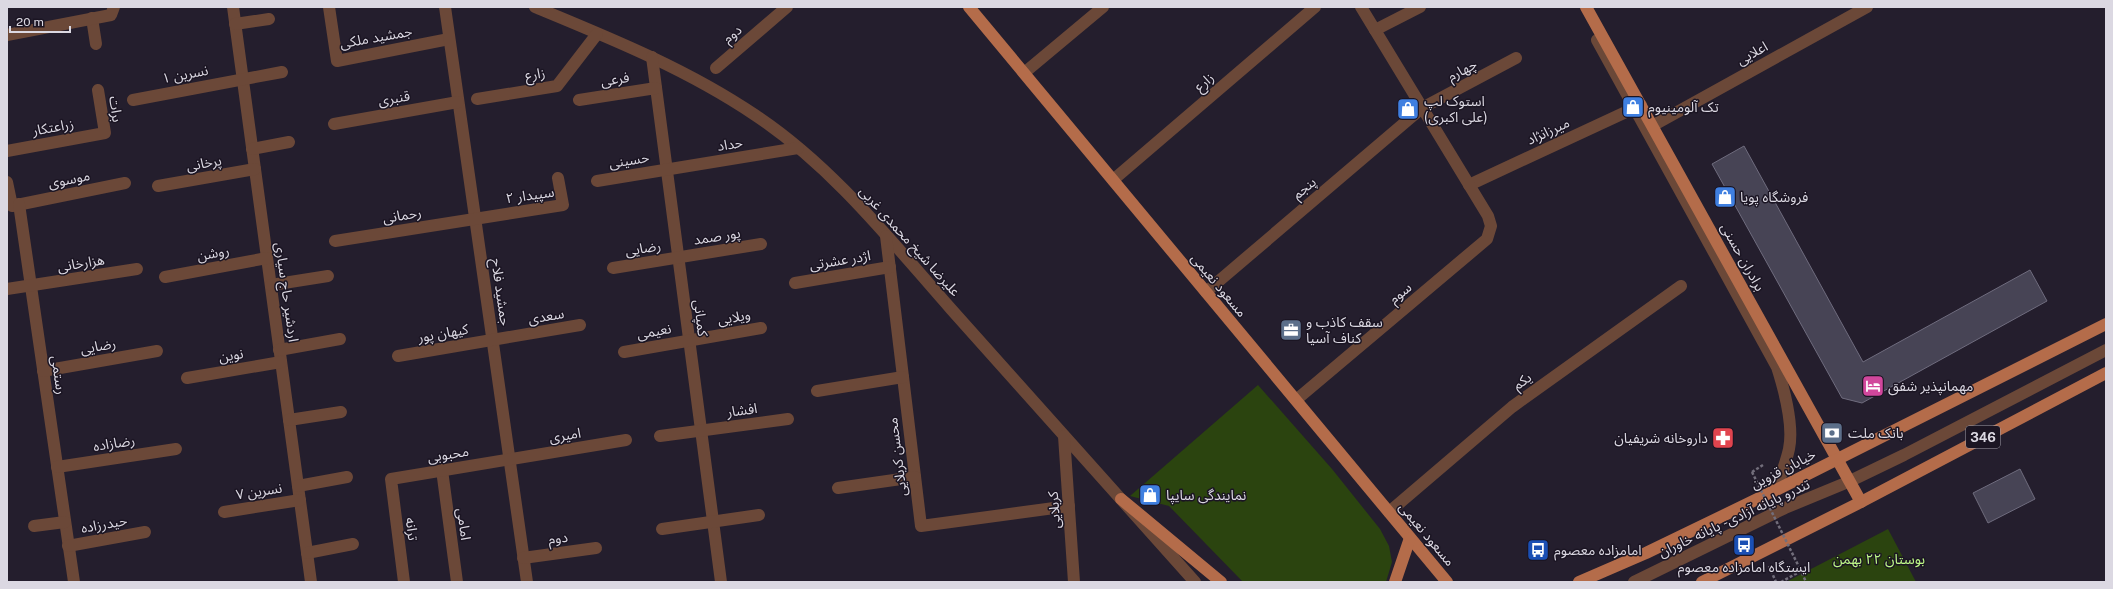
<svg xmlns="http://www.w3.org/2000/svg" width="2113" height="589" viewBox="0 0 2113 589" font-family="'Public Sans','Noto Sans Arabic',sans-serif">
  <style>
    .green { fill: #2b440f }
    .building { fill: #474455; stroke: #6f6c7e }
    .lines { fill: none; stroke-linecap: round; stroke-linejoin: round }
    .path { stroke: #726e7b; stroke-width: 2.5; stroke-dasharray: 3 2; stroke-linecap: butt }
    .minor { stroke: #6b4838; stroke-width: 12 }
    .major { stroke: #b46c4a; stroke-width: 12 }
    .path-bridge { stroke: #726e7b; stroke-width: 2.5; stroke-dasharray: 3 2; stroke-linecap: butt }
    .labels { text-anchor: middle; stroke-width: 3; stroke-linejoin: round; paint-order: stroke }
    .shield { fill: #1b1523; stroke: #a19ea9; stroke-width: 1 }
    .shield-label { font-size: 13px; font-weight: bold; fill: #dbd8e2 }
    .street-label { font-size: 14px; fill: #dbd8e2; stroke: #1b1523 }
    .poi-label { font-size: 14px; fill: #dbd8e2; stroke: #1b1523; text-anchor: start }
    .park-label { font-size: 14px; fill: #bdf788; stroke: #1b1523 }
  </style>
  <rect width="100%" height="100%" fill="#241e2d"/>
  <g class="green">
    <path d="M1258,385L1332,469L1380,529L1389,546L1392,562L1386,582H1243L1169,506L1130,496Z"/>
    <path d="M1888,529L1916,582H1786Z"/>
  </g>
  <g class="building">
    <path d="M1744,146L1863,362L2030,270L2047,301L1862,403L1842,398L1712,164Z"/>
    <path d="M2020,469L2035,499L1988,523L1973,493Z"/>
  </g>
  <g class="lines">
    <g class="path">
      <path d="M1752,472L1763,465"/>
      <path d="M1769,566L1776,582"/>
      <path d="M1781,582L1801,571L1806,582"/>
    </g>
    <g class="minor">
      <path d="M233,7L311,582"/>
      <path d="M329,7L337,61L449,39"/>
      <path d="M445,7L527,582"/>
      <path d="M535,7C610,38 687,69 755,115C832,166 891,241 951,309C1032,400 1114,491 1195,582"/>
      <path d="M92,18L96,44"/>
      <path d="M235,24L269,19"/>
      <path d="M1375,30L1420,7"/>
      <path d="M7,35L111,15L114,7"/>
      <path d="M1597,40L1777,367C1784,389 1794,425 1789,449C1786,463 1780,477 1776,490"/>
      <path d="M652,57L721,582"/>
      <path d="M716,68L787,7"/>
      <path d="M1024,73L1103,7"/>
      <path d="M477,99L557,86L597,34"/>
      <path d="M133,100L282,72"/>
      <path d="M579,100L656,88"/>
      <path d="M334,124L458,102"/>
      <path d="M1652,126L1867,7"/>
      <path d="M252,149L289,142"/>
      <path d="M7,151L105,133L98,90"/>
      <path d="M1113,180L1315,7"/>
      <path d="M597,181L798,148"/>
      <path d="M7,182L12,206L125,183"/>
      <path d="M1469,185L1641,105"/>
      <path d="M158,186L255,169"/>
      <path d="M19,204L74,582"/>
      <path d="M886,236L921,526L1069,506"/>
      <path d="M335,241L563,205L558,178"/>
      <path d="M613,268L761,244"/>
      <path d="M165,277L267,258"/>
      <path d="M795,283L890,267"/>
      <path d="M271,285L328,276"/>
      <path d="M7,289L137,269"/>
      <path d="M1206,292L1422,108L1516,58"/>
      <path d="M279,350L340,339"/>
      <path d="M624,352L761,328"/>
      <path d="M398,356L580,325"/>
      <path d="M43,371L157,351"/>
      <path d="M187,378L281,362"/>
      <path d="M817,391L903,377"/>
      <path d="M1296,400L1487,239L1491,226L1488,216L1361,7"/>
      <path d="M289,420L341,412"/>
      <path d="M660,436L788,419"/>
      <path d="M1064,436L1074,582"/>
      <path d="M57,467L176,449"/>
      <path d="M442,470L457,582"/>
      <path d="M298,486L347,477"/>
      <path d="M838,488L915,477"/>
      <path d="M224,512L300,500"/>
      <path d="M1389,512L1512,407L1681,286"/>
      <path d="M34,526L65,522"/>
      <path d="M662,529L759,515"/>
      <path d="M68,546L145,532"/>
      <path d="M307,553L353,544"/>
      <path d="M523,558L596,548"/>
      <path d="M404,582L391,479L626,440"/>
      <path d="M1634,582L1785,508L1848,482L1904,455L2106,350"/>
    </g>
    <g class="major">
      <path d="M969,7L1447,582"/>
      <path d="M1586,7L1861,502"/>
      <path d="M1121,499L1221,582"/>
      <path d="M1395,582L1410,538"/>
      <path d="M1579,582L1646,553L1776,490L2106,324"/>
      <path d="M1702,582L1861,502L2106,373"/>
    </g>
    <path class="path-bridge" d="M1752,472L1801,571"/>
  </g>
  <defs>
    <g id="shop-square" transform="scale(1.15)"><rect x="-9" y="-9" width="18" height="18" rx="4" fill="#3f7fe0" stroke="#1b1523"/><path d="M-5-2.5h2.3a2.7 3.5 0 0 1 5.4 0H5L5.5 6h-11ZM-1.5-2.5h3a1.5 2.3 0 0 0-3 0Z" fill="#fff"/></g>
    <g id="office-square" transform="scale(1.15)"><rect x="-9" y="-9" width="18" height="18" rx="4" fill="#5c6f8a" stroke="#1b1523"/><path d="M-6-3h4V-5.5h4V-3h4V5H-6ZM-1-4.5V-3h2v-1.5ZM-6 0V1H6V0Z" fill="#fff"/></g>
    <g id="hotel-square" transform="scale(1.15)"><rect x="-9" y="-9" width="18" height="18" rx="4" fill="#d1479c" stroke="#1b1523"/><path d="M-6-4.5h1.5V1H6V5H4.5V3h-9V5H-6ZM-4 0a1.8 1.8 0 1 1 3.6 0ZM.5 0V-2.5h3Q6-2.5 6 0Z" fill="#fff"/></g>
    <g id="bank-square" transform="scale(1.15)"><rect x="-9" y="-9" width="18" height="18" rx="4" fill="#5c6f8a" stroke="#1b1523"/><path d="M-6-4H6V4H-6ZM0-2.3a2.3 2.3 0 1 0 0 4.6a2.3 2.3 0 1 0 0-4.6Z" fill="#fff"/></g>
    <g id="pharmacy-square" transform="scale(1.15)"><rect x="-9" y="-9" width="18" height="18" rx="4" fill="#e0444e" stroke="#1b1523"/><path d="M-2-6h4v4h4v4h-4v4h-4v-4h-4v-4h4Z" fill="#fff"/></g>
    <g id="bus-square" transform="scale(1.15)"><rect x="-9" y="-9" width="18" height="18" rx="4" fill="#1a4fb4" stroke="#1b1523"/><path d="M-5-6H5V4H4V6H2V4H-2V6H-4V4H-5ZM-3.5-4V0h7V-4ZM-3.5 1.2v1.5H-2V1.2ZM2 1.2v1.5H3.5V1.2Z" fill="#fff"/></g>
  </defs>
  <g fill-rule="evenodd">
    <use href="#shop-square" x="1633" y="107"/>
    <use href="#shop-square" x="1408" y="109"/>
    <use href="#shop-square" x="1725" y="197"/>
    <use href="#office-square" x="1291" y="330"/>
    <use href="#hotel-square" x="1873" y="386"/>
    <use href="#bank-square" x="1832" y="433"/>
    <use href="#pharmacy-square" x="1723" y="438"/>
    <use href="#shop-square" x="1150" y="495"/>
    <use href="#bus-square" x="1744" y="545"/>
    <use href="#bus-square" x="1538" y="550"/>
  </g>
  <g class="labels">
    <rect class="shield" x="1966" y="426" width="34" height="22" rx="3"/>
    <g class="shield-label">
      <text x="1983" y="442">346</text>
    </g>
    <g class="street-label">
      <text transform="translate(732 34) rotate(-41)" y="5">دوم</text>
      <text transform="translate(376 37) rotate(-10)" y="5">جمشید ملکی</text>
      <text transform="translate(1752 53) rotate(-29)" y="5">اعلایی</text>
      <text transform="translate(1462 70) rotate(-28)" y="5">چهارم</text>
      <text transform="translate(185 74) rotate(-11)" y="5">نسرین ۱</text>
      <text transform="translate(535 74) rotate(-9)" y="5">زارع</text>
      <text transform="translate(615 79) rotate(-9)" y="5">فرعی</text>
      <text transform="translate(1204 82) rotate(-41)" y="5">زارع</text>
      <text transform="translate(394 98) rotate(-10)" y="5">قنبری</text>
      <text transform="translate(116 109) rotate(82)" y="5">برات</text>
      <text transform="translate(53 127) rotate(-10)" y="5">زراعتکار</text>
      <text transform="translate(1548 131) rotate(-25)" y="5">ميرزانژاد</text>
      <text transform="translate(730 144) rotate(-9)" y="5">حداد</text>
      <text transform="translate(629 160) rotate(-9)" y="5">حسینی</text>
      <text transform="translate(204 163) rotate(-10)" y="5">پرخانی</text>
      <text transform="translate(69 179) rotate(-11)" y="5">موسوی</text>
      <text transform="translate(1304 188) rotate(-40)" y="5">پنجم</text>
      <text transform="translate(530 195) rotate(-8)" y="5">سپیدار ۲</text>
      <text transform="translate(402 215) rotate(-9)" y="5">رحمانی</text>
      <text transform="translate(717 236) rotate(-9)" y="5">پور صمد</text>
      <text transform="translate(910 241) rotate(48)" y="5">علیرضا شیخ محمدی غربی</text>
      <text transform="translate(643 248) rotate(-9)" y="5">رضایی</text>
      <text transform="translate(213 253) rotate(-11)" y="5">روشن</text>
      <text transform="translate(1743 257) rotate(61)" y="5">برادران حسنی</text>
      <text transform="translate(840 260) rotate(-9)" y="5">اژدر عشرتی</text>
      <text transform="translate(81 263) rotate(-9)" y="5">هزارخانی</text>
      <text transform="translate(1219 285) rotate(50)" y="5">مسعود نعیمی</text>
      <text transform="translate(287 292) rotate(82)" y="5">اردشیر حاج سیاری</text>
      <text transform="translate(501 292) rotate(82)" y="5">جمشید فلاح</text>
      <text transform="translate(1400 293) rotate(-40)" y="5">سوم</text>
      <text transform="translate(546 316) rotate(-10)" y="5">سعدی</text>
      <text transform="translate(734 317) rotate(-10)" y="5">ویلایی</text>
      <text transform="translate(701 318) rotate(83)" y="5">کمپانی</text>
      <text transform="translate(654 331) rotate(-10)" y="5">نعیمی</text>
      <text transform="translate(443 333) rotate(-10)" y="5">کیهان پور</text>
      <text transform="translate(98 346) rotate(-10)" y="5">رضایی</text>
      <text transform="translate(231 355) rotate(-9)" y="5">نوین</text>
      <text transform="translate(59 375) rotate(82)" y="5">رستمی</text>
      <text transform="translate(1522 381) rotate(-35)" y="5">یکم</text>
      <text transform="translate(742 410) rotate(-8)" y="5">افشار</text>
      <text transform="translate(565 435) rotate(-9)" y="5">امیری</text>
      <text transform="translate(114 443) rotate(-9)" y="5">رضازاده</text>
      <text transform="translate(448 454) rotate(-9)" y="5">محبوبی</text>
      <text transform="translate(897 457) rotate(-97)" y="5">محسن کربلایی</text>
      <text transform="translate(1783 469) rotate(-27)" y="5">خیابان قزوین</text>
      <text transform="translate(259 491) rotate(-9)" y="5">نسرین ۷</text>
      <text transform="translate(1054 510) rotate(-94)" y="5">کربلایی</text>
      <text transform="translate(1734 518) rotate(-25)" y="5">تندرو پایانه آزادی - پایانه خاوران</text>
      <text transform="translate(104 524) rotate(-10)" y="5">حیدرزاده</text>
      <text transform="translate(464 524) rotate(82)" y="5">امامی</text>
      <text transform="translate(412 529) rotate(83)" y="5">ترانه</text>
      <text transform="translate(1427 534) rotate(50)" y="5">مسعود نعیمی</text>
      <text transform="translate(558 538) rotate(-7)" y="5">دوم</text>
    </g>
    <g class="poi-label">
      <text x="1424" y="106">استوک لپ<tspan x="1424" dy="16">(علی اکبری)</tspan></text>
      <text x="1648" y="112">تک آلومینیوم</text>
      <text x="1740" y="202">فروشگاه پویا</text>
      <text x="1306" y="327">سقف کاذب و<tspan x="1306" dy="16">کناف آسیا</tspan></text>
      <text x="1888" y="391">مهمانپذیر شفق</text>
      <text x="1848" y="438">بانک ملت</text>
      <text x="1708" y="443" text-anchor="end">داروخانه شریفیان</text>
      <text x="1166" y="500">نمایندگی سایپا</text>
      <text x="1554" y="555">امامزاده معصوم</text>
      <text x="1744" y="572" text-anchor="middle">ایستگاه امامزاده معصوم</text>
    </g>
    <g class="park-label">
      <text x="1879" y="564">بوستان ۲۲ بهمن</text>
    </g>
  </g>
  <rect width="2113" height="589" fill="none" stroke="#dbd8e2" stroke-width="16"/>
  <path d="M10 26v6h60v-6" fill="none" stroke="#dbd8e2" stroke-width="2"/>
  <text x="16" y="26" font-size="12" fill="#dbd8e2" stroke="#1b1523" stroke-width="3" paint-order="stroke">20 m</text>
</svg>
